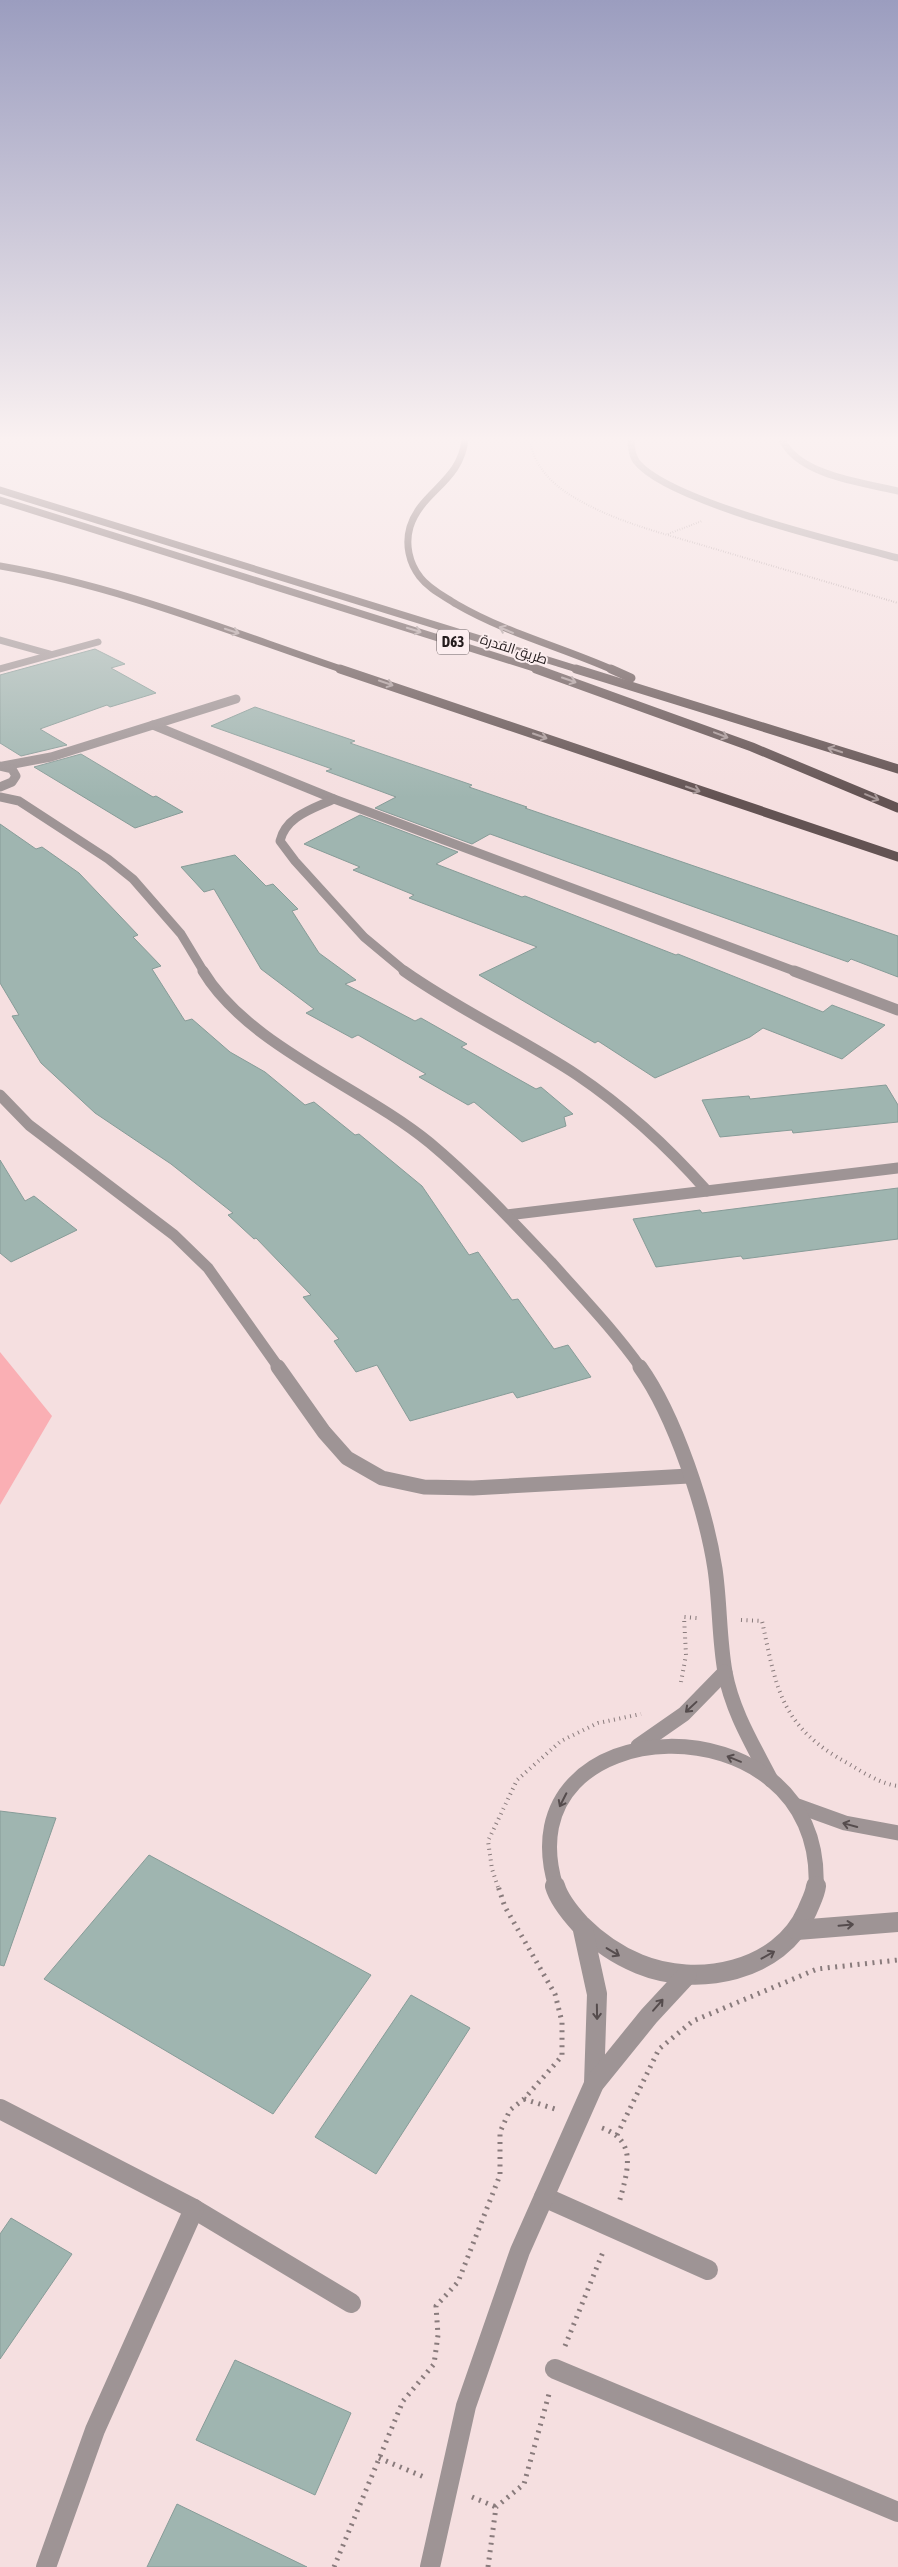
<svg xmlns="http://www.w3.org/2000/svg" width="898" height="2567" viewBox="0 0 898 2567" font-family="'Asap Condensed',Cairo,sans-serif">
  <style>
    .green { fill: #faafb4 }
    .building { fill: #9fb5b0; stroke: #879c98 }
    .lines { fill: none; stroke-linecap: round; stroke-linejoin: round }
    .path-far2 { stroke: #897b7c; stroke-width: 2; stroke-dasharray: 0.5 2; stroke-linecap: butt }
    .path-far1 { stroke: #897b7c; stroke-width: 4; stroke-dasharray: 1 4.5; stroke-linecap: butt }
    .path { stroke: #897b7c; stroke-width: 5; stroke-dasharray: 2 5.5; stroke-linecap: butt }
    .service { stroke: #9e9495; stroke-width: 20 }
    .minor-far4 { stroke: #9e9495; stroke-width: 7 }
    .minor-far3 { stroke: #9e9495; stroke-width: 9 }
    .minor-far2 { stroke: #9e9495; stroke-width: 11 }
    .minor-far1 { stroke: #9e9495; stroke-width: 15 }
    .minor { stroke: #9e9495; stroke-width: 20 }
    .tertiary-far3 { stroke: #9e9495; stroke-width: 9 }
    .tertiary-far2 { stroke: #9e9495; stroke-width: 11 }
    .tertiary-far1 { stroke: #9e9495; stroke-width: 15 }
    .tertiary { stroke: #9e9495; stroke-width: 20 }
    .primary-far1 { stroke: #635353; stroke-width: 7 }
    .primary { stroke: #635353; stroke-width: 9 }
    .oneway { stroke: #a89999 }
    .oneway2 { stroke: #554c4d }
    .labels { text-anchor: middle; stroke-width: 4; stroke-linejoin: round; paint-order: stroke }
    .far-street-label { font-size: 14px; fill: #241c1d; stroke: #fceeef }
    .shield { fill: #fceeef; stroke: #655b5c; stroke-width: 1 }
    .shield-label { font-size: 15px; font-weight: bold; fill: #241c1d }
  </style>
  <rect width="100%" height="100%" fill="#f5dfe0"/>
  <path class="green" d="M0,1352L52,1416L0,1505Z"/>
  <g class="building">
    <path d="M95,649L125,664L111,668L156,693L110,707L107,705L40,729L67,745L21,756L0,743V675Z"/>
    <path d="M255,707L355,741L350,743L472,785L469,787L527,807L525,808L898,936V977L851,959L848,962L490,834L472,844L375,808L396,797L326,771L332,769L211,726Z"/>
    <path d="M81,754L153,797L156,796L183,812L135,828L34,767Z"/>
    <path d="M360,815L458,852L436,864L522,897L525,896L676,955L678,954L823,1012L832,1005L885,1025L842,1059L763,1028L750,1037L655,1078L598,1041L595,1043L479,975L537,947L409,898L414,895L353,870L360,867L304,844Z"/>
    <path d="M0,824L36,849L42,847L79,873L138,935L133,937L161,966L152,969L185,1021L192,1019L230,1052L265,1072L305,1105L314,1102L355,1135L359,1134L422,1186L469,1255L478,1252L512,1300L518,1299L554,1349L568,1345L591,1377L517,1398L513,1392L410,1421L377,1365L356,1372L334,1341L339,1339L303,1297L311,1295L256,1238L254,1239L228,1215L233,1213L171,1164L95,1113L41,1063L12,1016L19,1015L0,983Z"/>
    <path d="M235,855L266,886L273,884L298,909L292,911L319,953L356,980L345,984L415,1021L421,1018L467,1044L461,1047L536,1089L541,1087L573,1114L564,1117L566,1126L522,1142L474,1102L468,1105L419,1077L426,1074L358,1035L352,1038L306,1013L314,1009L261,969L214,889L204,892L181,867Z"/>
    <path d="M886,1085L898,1105V1122L793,1133L792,1130L720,1137L702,1100L749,1096L750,1099Z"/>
    <path d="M0,1160L25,1201L34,1196L77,1230L11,1262L0,1253Z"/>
    <path d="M898,1188V1239L743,1259L741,1256L656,1267L633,1219L700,1210L702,1213Z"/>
    <path d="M0,1811L56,1818L4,1966L0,1965Z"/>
    <path d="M149,1855L371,1975L273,2114L44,1979Z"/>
    <path d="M411,1995L470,2028L376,2174L315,2137Z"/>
    <path d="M11,2218L72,2254L0,2359V2234Z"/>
    <path d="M235,2360L351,2413L315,2495L196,2440Z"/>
    <path d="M177,2504L307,2567H147Z"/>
  </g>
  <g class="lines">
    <g class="path-far2">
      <path d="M530,439C532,462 549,481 567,493C609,520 658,532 705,546C769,565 834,584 898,603"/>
      <path d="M668,534L702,521"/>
    </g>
    <g class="path-far1">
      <path d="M741,1620L762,1621C777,1691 781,1727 849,1764C864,1773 881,1784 898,1786"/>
      <path d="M681,1682L686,1655L684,1617L697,1618"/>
      <path d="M498,1887L492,1869L488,1841L517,1780L561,1741L598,1723L641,1714"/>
    </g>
    <g class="path">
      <path d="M524,2099L555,2109"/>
      <path d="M602,2128C639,2141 627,2173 619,2203"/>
      <path d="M617,2135L659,2049L693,2021L817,1969L898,1960"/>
      <path d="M565,2346L603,2252"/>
      <path d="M379,2458L424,2477"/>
      <path d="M472,2497L496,2507"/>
      <path d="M334,2567L403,2401L434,2364L438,2335L436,2306L458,2282L500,2175V2132L510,2110L524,2099L562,2056V2022L555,1994L505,1907L498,1886"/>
      <path d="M488,2567L496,2507L524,2484L549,2394"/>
    </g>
    <g class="service">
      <path d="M544,2197L708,2270"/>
      <path d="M555,2369L898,2512"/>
    </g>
    <g class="minor-far4">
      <path d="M631,439C631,446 632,455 636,461C667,502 844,543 898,558"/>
      <path d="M782,439C797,475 863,483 898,491"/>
      <path d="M0,640L50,654"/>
      <path d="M0,669L98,642"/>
    </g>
    <g class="minor-far3">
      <path d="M153,725L334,799L797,972"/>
      <path d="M3,766L51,757L236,699"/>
      <path d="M334,799C313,809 286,816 280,841L295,861L364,937L406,972"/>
    </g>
    <g class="minor-far2">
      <path d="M404,971C459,1010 521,1038 577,1075C626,1108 668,1147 707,1191"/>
      <path d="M794,971L898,1010"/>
      <path d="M0,1095L29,1125L174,1235L208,1268L279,1368"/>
      <path d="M507,1215L898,1168"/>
    </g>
    <path class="minor-far1" d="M278,1367L324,1432L347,1458L382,1478L424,1487L473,1488L689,1476"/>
    <g class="minor">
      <path d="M0,2109L194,2209L351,2303"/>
      <path d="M46,2567L95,2430L194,2209"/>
    </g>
    <g class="tertiary-far3">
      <path d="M0,766L12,769L16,776L12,782L0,787"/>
      <path d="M0,797L19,801L108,859L133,879L181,934L204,972"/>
    </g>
    <path class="tertiary-far2" d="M203,971C248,1046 362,1087 430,1143C473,1179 512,1221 551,1262C582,1297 614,1330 641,1368"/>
    <g class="tertiary-far1">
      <path d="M640,1367C675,1416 706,1510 715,1569C720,1603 719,1638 725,1672C732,1711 753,1745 771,1780"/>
      <path d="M638,1746L684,1714L725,1672"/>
      <path d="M795,1805L845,1823L898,1833"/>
      <path d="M556,1887C500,1705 825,1694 816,1887"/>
    </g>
    <g class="tertiary">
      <path d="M555,1886C559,1900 570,1913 580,1924C597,1941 617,1955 639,1964C697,1988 780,1972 807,1911C810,1903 815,1895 816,1886"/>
      <path d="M583,1930L597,1994L594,2084"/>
      <path d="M797,1930L898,1922"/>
      <path d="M430,2567L466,2406L520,2251L594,2084L649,2016L687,1975"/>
    </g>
    <g class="primary-far1">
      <path d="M465,439C461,482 421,491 410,527C405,544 409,563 420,577C429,589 444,596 456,604C506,633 561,647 613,670"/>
      <path d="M0,490L580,670"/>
      <path d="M0,500L540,670"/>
      <path d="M0,566C118,586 231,632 344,670"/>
    </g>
    <g class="primary">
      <path d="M340,669L898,857"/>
      <path d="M536,669L752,747L898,808"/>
      <path d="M576,669L898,769"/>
      <path d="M611,669L631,678"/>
    </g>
  </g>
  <defs><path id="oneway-shaft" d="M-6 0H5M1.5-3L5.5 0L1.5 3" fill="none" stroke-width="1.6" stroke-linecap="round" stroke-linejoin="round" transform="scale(1.25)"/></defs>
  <g class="oneway">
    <use href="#oneway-shaft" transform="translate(414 630) rotate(17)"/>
    <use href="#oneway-shaft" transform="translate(506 630) rotate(-157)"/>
    <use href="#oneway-shaft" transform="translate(232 631) rotate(18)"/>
    <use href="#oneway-shaft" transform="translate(569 680) rotate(19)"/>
    <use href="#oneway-shaft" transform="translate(386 683) rotate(19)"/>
    <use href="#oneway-shaft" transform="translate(721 735) rotate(21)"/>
    <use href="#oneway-shaft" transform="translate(540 736) rotate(19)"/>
    <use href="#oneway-shaft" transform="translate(835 750) rotate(-162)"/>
    <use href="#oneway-shaft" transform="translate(693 789) rotate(19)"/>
    <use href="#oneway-shaft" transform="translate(872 797) rotate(23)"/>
  </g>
  <g class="oneway2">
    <use href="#oneway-shaft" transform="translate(691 1707) rotate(137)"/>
    <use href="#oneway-shaft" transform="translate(734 1759) rotate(-158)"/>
    <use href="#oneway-shaft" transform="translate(563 1800) rotate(117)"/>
    <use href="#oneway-shaft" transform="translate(850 1825) rotate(-165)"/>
    <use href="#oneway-shaft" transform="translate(846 1925) rotate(-5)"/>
    <use href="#oneway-shaft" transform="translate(613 1952) rotate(31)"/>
    <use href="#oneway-shaft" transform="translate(768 1955) rotate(-29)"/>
    <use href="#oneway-shaft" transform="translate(658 2005) rotate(-49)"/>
    <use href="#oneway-shaft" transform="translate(597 2012) rotate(89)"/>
  </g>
  <linearGradient id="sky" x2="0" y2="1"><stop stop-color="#9b9dbf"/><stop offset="0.55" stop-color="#faf1f1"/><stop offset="1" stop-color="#faf1f1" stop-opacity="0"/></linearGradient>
  <rect width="898" height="798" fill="url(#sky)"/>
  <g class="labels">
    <g class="far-street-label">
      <text transform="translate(514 649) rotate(18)" y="5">طريق القدرة</text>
    </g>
    <rect class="shield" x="437" y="629.5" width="32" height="25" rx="4"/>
    <g class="shield-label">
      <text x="453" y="647">D63</text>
    </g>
  </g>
</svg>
